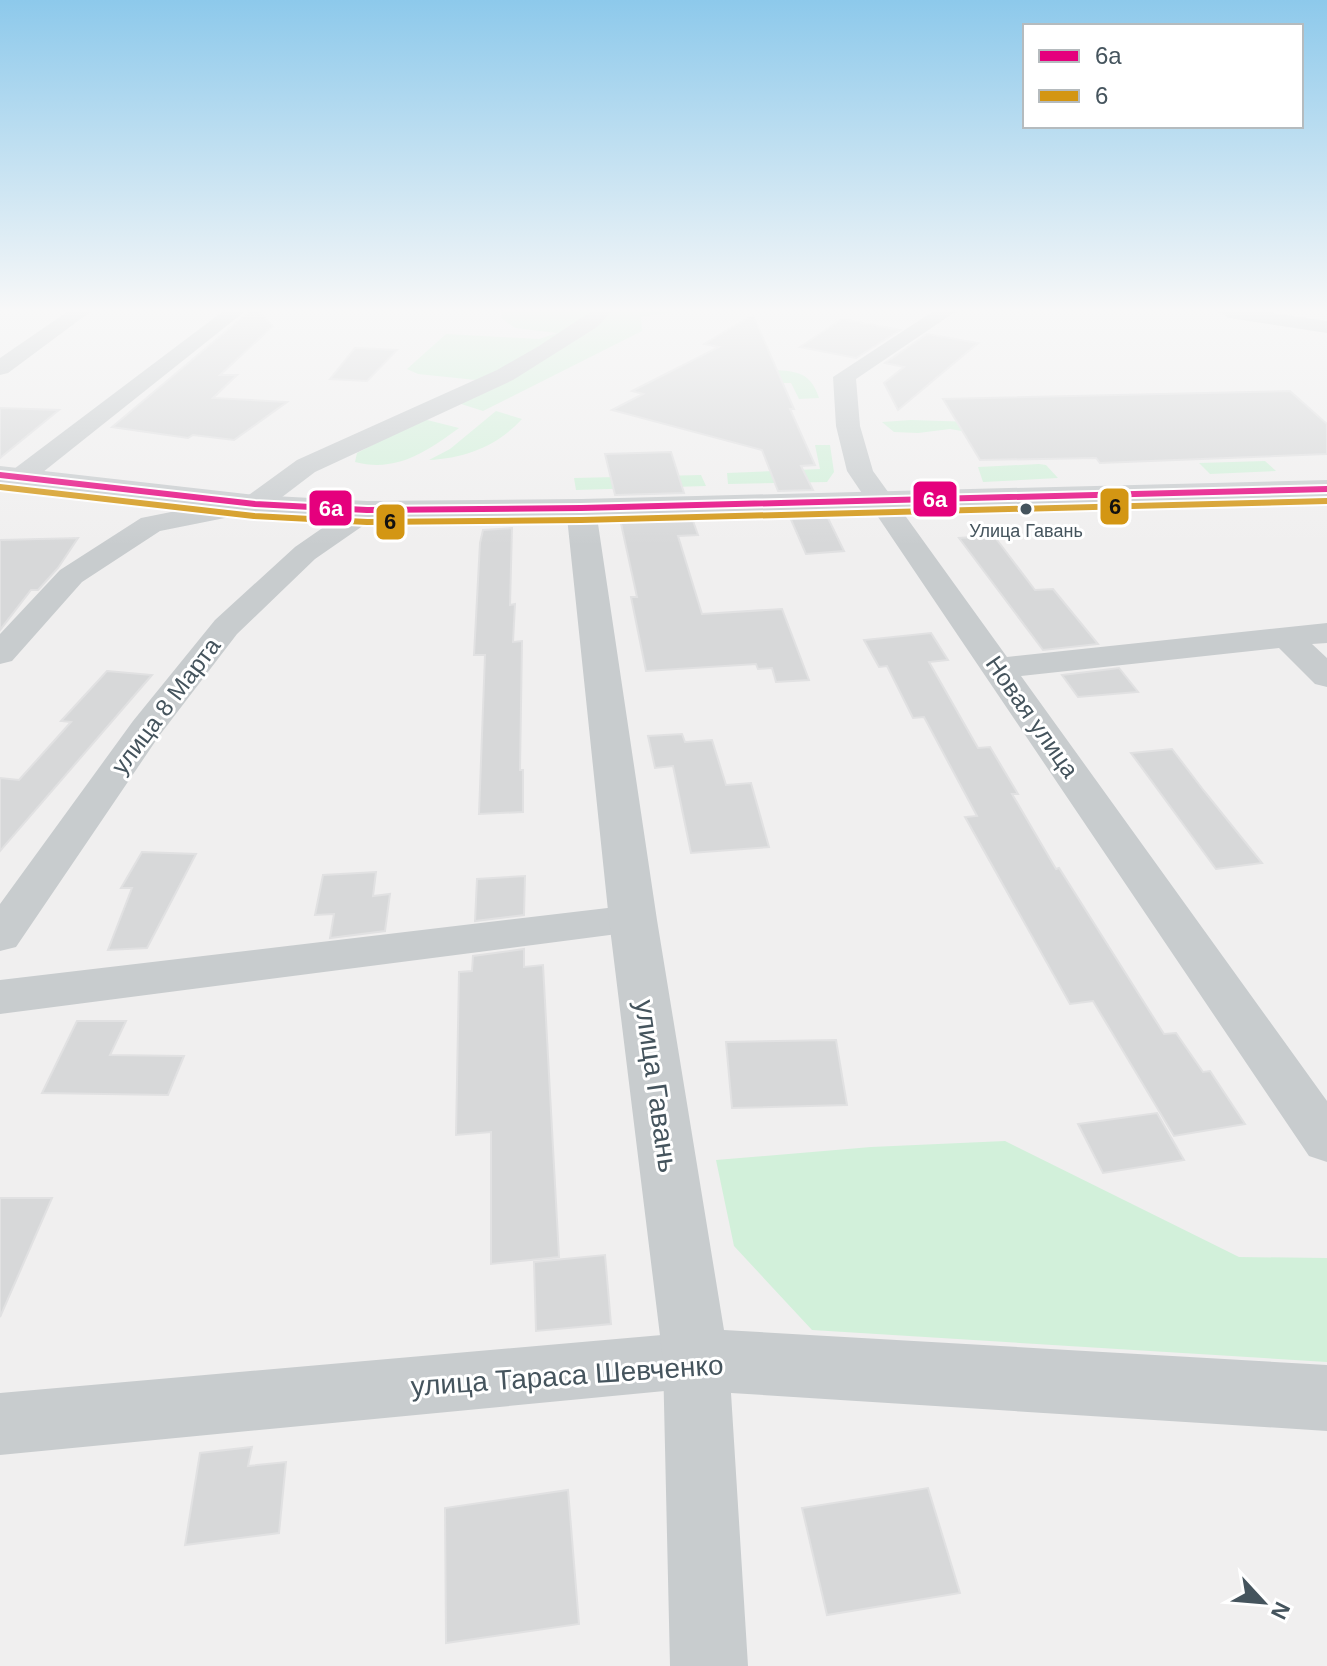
<svg xmlns="http://www.w3.org/2000/svg" width="1327" height="1666" viewBox="0 0 1327 1666" font-family="Arial,sans-serif">
  <style>
    .green { fill: #d2f0da }
    .building { fill: #d7d8d9; stroke: #e1e1e2; stroke-width: 2 }
    .lines { fill: none; stroke-linecap: round; stroke-linejoin: round }
    .minor { fill: #c8ccce; fill-rule: evenodd }
    .tertiary { fill: #c8ccce; fill-rule: evenodd }
    .bus-1-casing { stroke: #fff; stroke-width: 10 }
    .bus-2-casing { stroke: #fff; stroke-width: 10 }
    .bus-1 { stroke: #e5007d; stroke-width: 6 }
    .bus-2 { stroke: #d39613; stroke-width: 6 }
    .bus-dot { fill: #45545d; stroke: #fff; stroke-width: 3 }
    .labels { text-anchor: middle; stroke-width: 6; stroke-linejoin: round; paint-order: stroke }
    .far-bus-label { font-size: 18px; fill: #45545d; stroke: #fff }
    .street-label { font-size: 24px; fill: #45545d; stroke: #fff }
    .near-street-label { font-size: 28px; fill: #45545d; stroke: #fff }
    .line-badge { stroke: #fff; stroke-width: 3 }
    .badge-label { font-size: 22px; text-anchor: middle; font-weight: bold; fill: #fff }
    .pale-badge-label { font-size: 22px; text-anchor: middle; font-weight: bold; fill: #111 }
  </style>
  <rect width="100%" height="100%" fill="#f0efef"/>
  <g class="green">
    <path d="M502,312H675L641,317L642,331L483,411L455,402L495,382L418,374L407,369L446,334L539,339L557,333L515,328L501,318Z"/>
    <path d="M773,370C798,371 811,373 819,398L799,399L791,383H769Z"/>
    <path d="M496,411L522,419C497,446 466,458 429,460L450,449Z"/>
    <path d="M423,419L459,428C427,451 397,473 355,462L357,453Z"/>
    <path d="M911,420L1005,423L979,434L950,429L918,433L894,432L882,422Z"/>
    <path d="M815,445H830L834,472L827,482L728,484L727,473L820,469Z"/>
    <path d="M1265,461L1276,471L1210,474L1199,463Z"/>
    <path d="M1039,464L1046,465L1058,478L983,482L978,467Z"/>
    <path d="M701,475L706,486L576,490L574,478Z"/>
    <path d="M1005,1141L1239,1257L1327,1258V1362L812,1330L734,1246L716,1160L871,1147Z"/>
  </g>
  <g class="building">
    <path d="M249,312H260L273,326L220,375H237L213,398L287,402L234,440L193,435L188,438L112,427Z"/>
    <path d="M753,315L794,409H790L815,465L801,466L813,490L778,491L762,450L612,410L643,394L632,391L719,347L704,344Z"/>
    <path d="M842,319L900,330L856,358L800,347Z"/>
    <path d="M927,334L978,343L898,410L884,383L904,367L885,363Z"/>
    <path d="M355,348L397,350L367,381L330,379Z"/>
    <path d="M1290,391L1327,424V454L1100,463L1096,458L980,460L943,399Z"/>
    <path d="M0,408L59,410L0,458Z"/>
    <path d="M671,452L684,493L615,495L605,454Z"/>
    <path d="M826,514L844,551L806,554L789,515Z"/>
    <path d="M692,518L698,535L678,536L702,614L782,609L809,680L776,682L772,668L758,669L756,664L646,671L631,597H637L620,519Z"/>
    <path d="M512,528L510,605L515,604L513,642L522,641L520,770H523V812L479,814L485,655H474L480,543L483,530Z"/>
    <path d="M994,536L1035,590L1053,589L1098,644L1043,650L959,538Z"/>
    <path d="M78,538L58,568L38,590H31L0,630V540Z"/>
    <path d="M931,633L948,660L929,662L978,748L990,747L1018,794H1012L1056,869L1059,868L1164,1034L1176,1033L1203,1072L1210,1071L1245,1124L1174,1136L1093,1001L1070,1004L965,817L977,816L924,717L913,718L887,666L879,667L864,640Z"/>
    <path d="M1119,668L1138,692L1078,697L1062,675Z"/>
    <path d="M107,671L152,675L0,851V778L19,780L71,722L61,721Z"/>
    <path d="M682,734L685,742L712,740L726,785L751,783L769,847L691,853L673,766L655,768L648,736Z"/>
    <path d="M1172,749L1204,791L1262,863L1216,869L1131,753Z"/>
    <path d="M142,852L196,854L147,948L108,950L132,888H121Z"/>
    <path d="M376,872L373,896L390,894L385,931L330,938L334,914L315,915L323,875Z"/>
    <path d="M525,876L524,915L475,921L477,879Z"/>
    <path d="M524,949V967L543,965L559,1257L491,1264V1132L456,1135L459,972L472,971L473,956Z"/>
    <path d="M77,1021H126L110,1055L184,1056L168,1095L42,1093Z"/>
    <path d="M836,1040L847,1105L732,1108L726,1042Z"/>
    <path d="M1157,1113L1184,1160L1103,1173L1078,1124Z"/>
    <path d="M0,1198H52L0,1317Z"/>
    <path d="M605,1255L611,1324L536,1331L534,1262Z"/>
    <path d="M252,1447L248,1466L286,1462L279,1533L185,1545L200,1453Z"/>
    <path d="M928,1488L960,1593L827,1615L802,1508Z"/>
    <path d="M568,1490L579,1624L446,1643L445,1508Z"/>
  </g>
  <g class="lines">
    <g class="minor">
      <path d="M67,312H90L8,373L0,375V358Z"/>
      <path d="M222,312H244L28,484H10L6,478L10,472Z"/>
      <path d="M590,312H611L597,327L513,380L315,472L265,510L160,531L82,582L12,661L0,664V634L60,570L141,518L246,497L297,460L497,370L539,346Z"/>
      <path d="M932,312H955L856,379L860,426L873,471L1007,657L1327,623V643L1312,644L1327,658V687L1315,684L1279,648L1021,676L1327,1101V1162L1309,1156L847,471L836,426L833,377Z"/>
      <path d="M1219,312H1266L1327,321V333L1229,318Z"/>
      <path d="M367,502L377,504L381,510L377,516L315,559L237,634L159,736L16,947L0,951V904L133,721L215,620L295,547L357,504Z"/>
      <path d="M633,905L648,910L655,920L648,930L0,1014V980Z"/>
      <path d="M696,1332L717,1340L726,1360L717,1380L696,1388L0,1455V1393Z"/>
    </g>
    <path class="tertiary" d="M0,466L255,495L367,501L581,499L1327,480V498L597,517L657,920L724,1330L1327,1365V1431L731,1393L748,1666H670L663,1360L609,920L567,517L367,519L255,513L0,484Z"/>
    <g class="bus-1-casing">
      <path id="bus-1" d="M0,475L255,504L367,510L581,508L1327,489"/>
    </g>
    <g class="bus-2-casing">
      <path id="bus-2" d="M0,487L254,516L367,522L581,520L1327,501"/>
    </g>
    <use href="#bus-1" class="bus-1"/>
    <use href="#bus-2" class="bus-2"/>
  </g>
  <linearGradient id="sky" x2="0" y2="1"><stop stop-color="#8dc9eb"/><stop offset="0.57" stop-color="#f8f8f8"/><stop offset="1" stop-color="#f8f8f8" stop-opacity="0"/></linearGradient>
  <rect width="1327" height="545" fill="url(#sky)"/>
  <circle class="bus-dot" cx="1026" cy="509" r="7"/>
  <g class="labels">
    <g class="far-bus-label">
      <text x="1026" y="537">Улица Гавань</text>
    </g>
    <g class="street-label">
      <text transform="translate(166 706) rotate(-53)" y="8">улица 8 Марта</text>
      <text transform="translate(1032 717) rotate(55)" y="8">Новая улица</text>
    </g>
    <g class="near-street-label">
      <text transform="translate(657 1086) rotate(82)" y="10">улица Гавань</text>
      <text transform="translate(567 1375) rotate(-4)" y="10">улица Тараса Шевченко</text>
    </g>
  </g>
  <g class="line-badge">
    <rect x="912" y="480" width="46" height="38" rx="8" fill="#e5007d"/>
    <rect x="1099" y="487" width="31" height="39" rx="8" fill="#d39613"/>
    <rect x="308" y="489" width="45" height="38" rx="8" fill="#e5007d"/>
    <rect x="375" y="503" width="31" height="38" rx="8" fill="#d39613"/>
  </g>
  <g class="badge-label">
    <text x="935" y="507">6а</text>
    <text x="331" y="516">6а</text>
  </g>
  <g class="pale-badge-label">
    <text x="1115" y="514">6</text>
    <text x="390" y="529">6</text>
  </g>
  <rect x="1023" y="24" width="280" height="104" fill="#ffffff" stroke="#b5bbbe" stroke-width="2"/>
  <rect x="1039" y="50" width="40" height="12" fill="#e5007d" stroke="#b5bbbe" stroke-width="2"/>
  <text x="1095" y="64" font-size="24" fill="#45545d">6а</text>
  <rect x="1039" y="90" width="40" height="12" fill="#d39613" stroke="#b5bbbe" stroke-width="2"/>
  <text x="1095" y="104" font-size="24" fill="#45545d">6</text>
  <g transform="translate(1263 1602) rotate(116)" stroke="#ffffff" stroke-width="6" paint-order="stroke">
  <path d="M0-6L14 30L0 20L-14 30Z" fill="#45545d"/>
  <text y="-12" font-size="22" font-weight="bold" text-anchor="middle" fill="#45545d">N</text>
  </g>
</svg>
